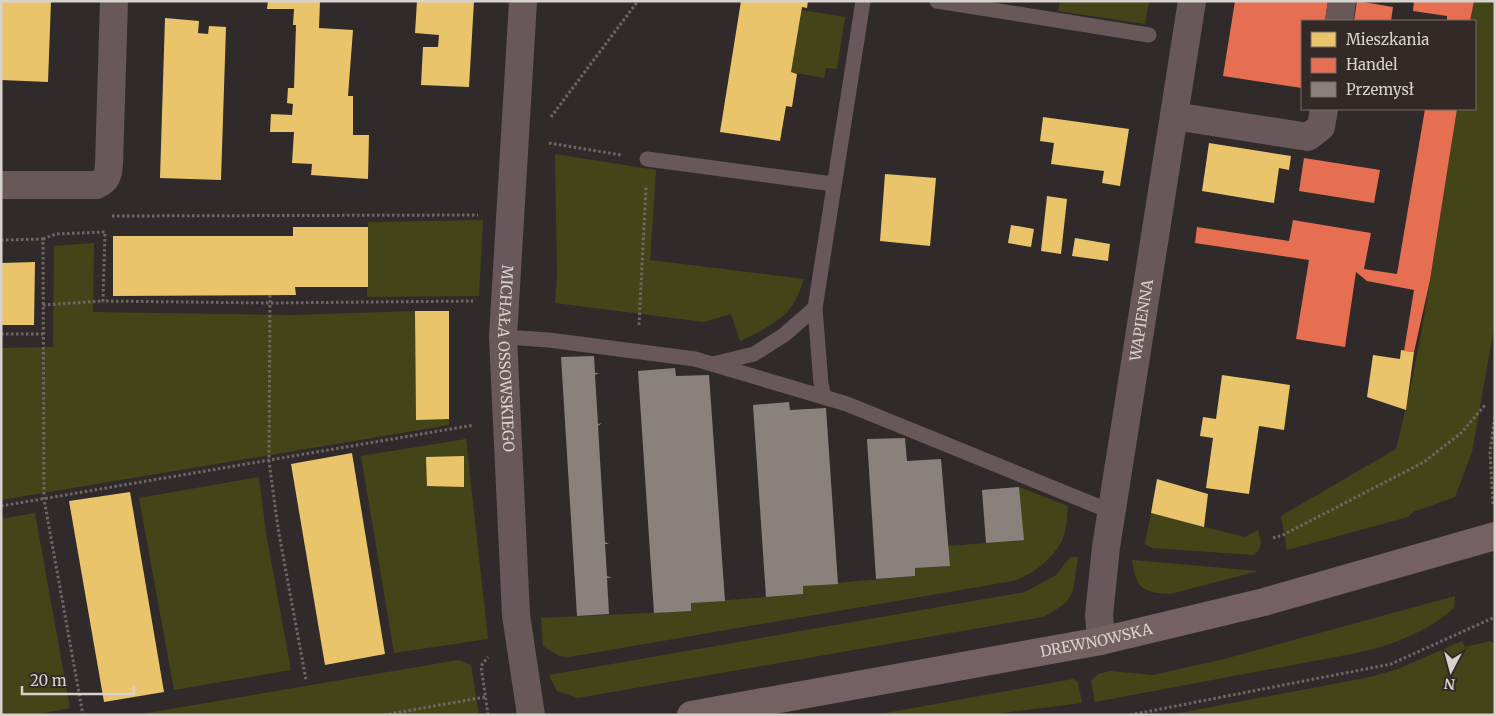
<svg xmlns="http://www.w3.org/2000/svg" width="1496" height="716" viewBox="0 0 1496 716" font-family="Merriweather,serif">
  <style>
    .green { fill: #434519 }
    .homes { fill: #e9c46a }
    .shops { fill: #e76f51 }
    .industry { fill: #8a817c }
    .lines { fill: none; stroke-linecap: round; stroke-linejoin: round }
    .path { stroke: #716666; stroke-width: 3; stroke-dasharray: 2.5 2.5; stroke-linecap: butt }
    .lane { stroke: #68585a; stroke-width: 15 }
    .street { stroke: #68585a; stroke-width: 28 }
    .secondary { stroke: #756164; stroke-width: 28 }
    .labels { text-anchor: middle; stroke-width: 5; stroke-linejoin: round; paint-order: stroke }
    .street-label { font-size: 15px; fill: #d8d2cf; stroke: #332a27 }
  </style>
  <rect width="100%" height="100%" fill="#302b2a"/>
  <g class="green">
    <path d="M1060,1H1149L1145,24L1058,11Z"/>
    <path d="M1474,1H1495V322L1472,452L1455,497L1413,512L1408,517L1287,550L1281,516L1396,449C1425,338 1438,222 1457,109H1475V21H1470Z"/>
    <path d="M801,10L845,17L837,69L826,68L824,78L791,72Z"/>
    <path d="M555,154L656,170L650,260L804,279C801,286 799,295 795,301C784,321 759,332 740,341L731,314L704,322L555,303L557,276Z"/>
    <path d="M483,220L479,296L367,297L368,222Z"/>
    <path d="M94,243L93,312L294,315L415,311L416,419H449V425L1,500V348L53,347L54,246Z"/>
    <path d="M466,439L488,639L394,653L361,456Z"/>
    <path d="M259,477L266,533L291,670L174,690L139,498Z"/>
    <path d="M1019,487L1068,506C1067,515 1067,529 1063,538C1054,558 1034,574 1013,581L569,657L559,656L543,646L541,618L691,611V603L803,594V586L915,576V568L949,566L948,546L1023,540Z"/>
    <path d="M35,513L70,708L33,715H1V519Z"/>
    <path d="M1151,513L1245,537L1258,530C1261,541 1263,547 1254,555L1152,548L1145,544Z"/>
    <path d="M1070,557H1078C1072,594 1078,599 1043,617L578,698L557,691L549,675L1025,592L1056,575Z"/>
    <path d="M1132,560L1258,571L1171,594C1142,593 1136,588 1132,560Z"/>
    <path d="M1455,596L1454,608C1427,632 1396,643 1362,652L1095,702L1091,681L1098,674L1110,671L1153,675L1224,659Z"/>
    <path d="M1462,641L1465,647L1490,641L1495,644V715H1169L1370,677L1398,669Z"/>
    <path d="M458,660L471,665L479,715H136Z"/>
    <path d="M1073,679L1078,682L1082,703L986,715H875Z"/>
  </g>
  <g class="homes">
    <path d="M1,1H51L48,82L1,80Z"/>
    <path d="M268,1H320L319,28L353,30L348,96H353V135H369L368,179L311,175L312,164L292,163L294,132H270L271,114L292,115L293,104L287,103L288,88H294L296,25H293L294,9H267Z"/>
    <path d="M417,1H474L469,87L421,85L423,47H438L439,35L415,33Z"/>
    <path d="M741,1H808L807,8L802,7L791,72L797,74L792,107L786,106L780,141L720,132Z"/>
    <path d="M165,18L199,21L198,33L208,34L209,26L226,27L221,180L160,178Z"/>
    <path d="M1043,117L1129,129L1120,186L1102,183L1104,171L1051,164L1054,143L1040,141Z"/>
    <path d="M1209,143L1291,156L1289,170L1279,168L1274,203L1202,191Z"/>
    <path d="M885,174L936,178L930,246L880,241Z"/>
    <path d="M1047,196L1067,199L1061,254L1041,251Z"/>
    <path d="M1011,225L1034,229L1031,247L1008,243Z"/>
    <path d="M293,227H368V287H295L296,295L113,296V236H293Z"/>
    <path d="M1075,238L1110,244L1108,261L1072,256Z"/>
    <path d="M35,262L34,325H1V263Z"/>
    <path d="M415,311H449V419L416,420Z"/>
    <path d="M1401,350L1414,352L1406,410L1367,397L1373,355L1400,359Z"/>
    <path d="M1222,375L1290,385L1284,430L1259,426L1249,494L1206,488L1213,438L1200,436L1203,417L1216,419Z"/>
    <path d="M352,453L385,654L325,665L291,464Z"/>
    <path d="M464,456V487L427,486L426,457Z"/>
    <path d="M1157,479L1208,494L1204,527L1151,513Z"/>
    <path d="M130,492L164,692L104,702L69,501Z"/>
  </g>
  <g class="shops">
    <path d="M1235,1H1328L1325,21H1302V88L1223,76Z"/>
    <path d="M1357,1L1393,7L1391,21H1354Z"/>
    <path d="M1414,1H1474L1470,21H1447V16L1413,11Z"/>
    <path d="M1425,109H1457L1430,280L1414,352L1404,351L1414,290L1367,281L1356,272L1345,347L1296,339L1309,260L1195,243L1197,227L1289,241L1293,220L1371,233L1364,269L1397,274Z"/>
    <path d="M1304,158L1380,170L1374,203L1299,191Z"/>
  </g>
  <g class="industry">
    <path d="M594,356L595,373H599L595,375L598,424L602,423L598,426L605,542L609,544H605L607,576L612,578H607L609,614L577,616L561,357Z"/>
    <path d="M675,368L676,376L709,375L725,601L691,603V611L654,613L638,371Z"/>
    <path d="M789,402L790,410L826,408L838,584L803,586V594L766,597L753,405Z"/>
    <path d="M905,438L907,461L941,459L950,566L915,568V576L876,579L867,439Z"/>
    <path d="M1019,487L1024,540L986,543L982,490Z"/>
  </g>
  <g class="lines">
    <g class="path">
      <path d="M551,117L638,1"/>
      <path d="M549,143L621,155"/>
      <path d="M112,216L478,215"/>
      <path d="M43,239L56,234L105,232L103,301L269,303L473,301"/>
      <path d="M1,240L43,239L44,499L83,715"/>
      <path d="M270,295L269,461L278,528L306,680"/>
      <path d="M43,305L103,301"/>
      <path d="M639,325L646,187"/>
      <path d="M1,334H43"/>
      <path d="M1493,504L1490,452L1495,415"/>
      <path d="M1,506L474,425"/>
      <path d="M1273,538L1283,535L1424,462L1461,433L1486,404"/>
      <path d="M384,715L485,697"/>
      <path d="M488,715L481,666L488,657"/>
      <path d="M1130,715L1391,664L1495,617"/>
    </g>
    <g class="lane">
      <path d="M937,1L1149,35"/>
      <path d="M647,159L833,184"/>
      <path d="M503,337L549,340L695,359L847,404L1112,512"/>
      <path d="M713,364L754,354L784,335L815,308"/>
      <path d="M824,397L821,384L815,308L863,1"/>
    </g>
    <g class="street">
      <path id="s1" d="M523,1L503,337L516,615L531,715"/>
      <path d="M1339,21L1342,1"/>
      <path d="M1174,116L1308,137L1321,127L1324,109"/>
      <path d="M1,185H96C107,181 108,175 109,164L114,1"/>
      <path id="s2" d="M1101,641L1099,615L1106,547L1192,1"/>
    </g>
    <path class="secondary" id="s3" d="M691,715L1101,641L1264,602L1495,536"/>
  </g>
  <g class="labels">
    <g class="street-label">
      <text dy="5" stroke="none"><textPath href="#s2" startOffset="324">WAPIENNA</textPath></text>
      <text dy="5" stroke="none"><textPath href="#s1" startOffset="358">MICHAŁA OSSOWSKIEGO</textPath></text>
      <text dy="5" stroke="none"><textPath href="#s3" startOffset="412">DREWNOWSKA</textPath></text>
    </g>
  </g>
  <rect width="1496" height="716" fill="none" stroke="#d8d2cf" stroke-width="5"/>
  <rect x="1301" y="20" width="175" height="90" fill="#332a27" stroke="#756d6a"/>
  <rect x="1311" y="32" width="25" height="15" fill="#e9c46a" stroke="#756d6a"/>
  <text x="1346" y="45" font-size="15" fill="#d8d2cf">Mieszkania</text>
  <rect x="1311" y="58" width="25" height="15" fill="#e76f51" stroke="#756d6a"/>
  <text x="1346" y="70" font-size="15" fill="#d8d2cf">Handel</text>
  <rect x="1311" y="82" width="25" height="15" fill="#8a817c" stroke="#756d6a"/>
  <text x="1346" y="95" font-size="15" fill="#d8d2cf">Przemysł</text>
  <g transform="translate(1451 671) rotate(186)" stroke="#332a27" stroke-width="4" paint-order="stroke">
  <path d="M0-4L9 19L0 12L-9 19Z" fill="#d8d2cf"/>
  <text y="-8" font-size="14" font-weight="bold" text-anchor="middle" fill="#d8d2cf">N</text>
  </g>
  <path d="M22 686v8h112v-8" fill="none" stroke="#d8d2cf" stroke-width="2.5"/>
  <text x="30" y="686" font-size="15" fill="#d8d2cf" stroke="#332a27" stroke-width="4" paint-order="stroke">20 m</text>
</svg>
